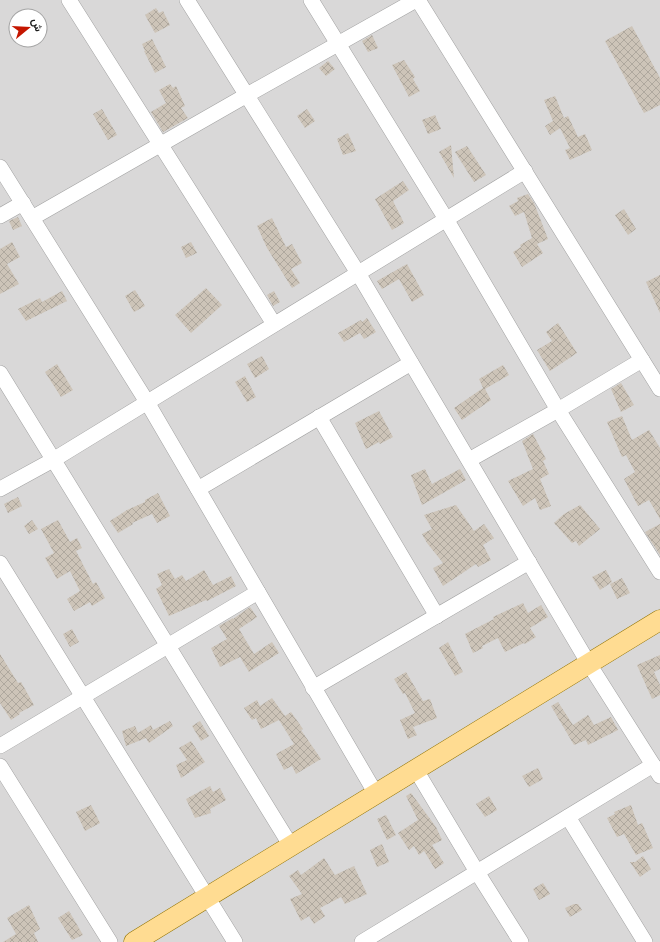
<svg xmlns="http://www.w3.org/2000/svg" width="660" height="942" viewBox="0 0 660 942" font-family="'Source Sans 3',Vazirmatn,sans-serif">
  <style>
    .residential { fill: #d9d8d8; fill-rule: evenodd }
    .building { fill: url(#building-cross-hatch) }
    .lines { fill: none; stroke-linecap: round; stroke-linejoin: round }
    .minor-casing { stroke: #a2a2a2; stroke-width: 16 }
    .major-casing { stroke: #917200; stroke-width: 21 }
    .minor { stroke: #fff; stroke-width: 15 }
    .major { stroke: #ffdc92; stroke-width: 20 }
  </style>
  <defs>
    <pattern id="building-cross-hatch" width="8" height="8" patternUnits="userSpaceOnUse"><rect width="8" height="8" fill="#cdc4b8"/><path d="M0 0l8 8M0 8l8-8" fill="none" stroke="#afa89e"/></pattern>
  </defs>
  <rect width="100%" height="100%" fill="#edeadf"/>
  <path class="residential" d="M0,0H660V942H0ZM16,16H40V40H16Z"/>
  <g class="building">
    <path d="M156,8L159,13L163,11L170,25L155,33L145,15Z"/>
    <path d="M632,26L660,78V105L644,113L605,41Z"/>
    <path d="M372,35L378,48L368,52L362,41Z"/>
    <path d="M152,39L166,67L155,73L144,51H145L142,44Z"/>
    <path d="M404,60L415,77L413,79L420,91L409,97L392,65Z"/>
    <path d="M328,61L335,69L326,76L319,68Z"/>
    <path d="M170,84L173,88L176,86L185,106L181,108L188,118L163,132L151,112L166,103L159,90Z"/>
    <path d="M555,96L564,118L568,116L578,137L585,134L592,150L570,160L565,150L570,148L560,128L550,135L545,126L553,121L544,100Z"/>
    <path d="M102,109L117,135L108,140L93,114Z"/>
    <path d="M307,109L315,121L305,128L297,116Z"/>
    <path d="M435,115L441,129L428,134L422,120Z"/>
    <path d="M348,133L356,151L343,155L337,139Z"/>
    <path d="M451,145L454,178L439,152Z"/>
    <path d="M467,146L486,175L474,182L455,152Z"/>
    <path d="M403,181L409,190L393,201L404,223L392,230L375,199Z"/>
    <path d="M528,194L534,203L548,239L537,244L543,253L522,267L513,252L521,247L520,245L532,238L524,212L515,216L509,206L518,201L517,198Z"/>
    <path d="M624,209L636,229L628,235L615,215Z"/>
    <path d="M18,217L22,226L13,230L9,221Z"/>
    <path d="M272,218L286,247L292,244L302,263L291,269L300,283L292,288L267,248L257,226Z"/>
    <path d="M12,242L20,257L7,264L19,284L0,294V249Z"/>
    <path d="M191,242L197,253L186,258L181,247Z"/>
    <path d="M407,264L424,295L412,302L399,279L382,289L377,281Z"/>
    <path d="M660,275V313L646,282Z"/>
    <path d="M206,288L222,305L191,333L175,315Z"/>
    <path d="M135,290L145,306L134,312L125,296Z"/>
    <path d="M62,291L67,301L26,321L18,309L40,298L42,302Z"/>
    <path d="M274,291L280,302L273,306L267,295Z"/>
    <path d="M367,318L376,332L364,339L360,333L344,342L338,333L361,320L362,322Z"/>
    <path d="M558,323L577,353L550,371L537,350L552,341L546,332Z"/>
    <path d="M262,356L269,369L255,378L247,364Z"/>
    <path d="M57,364L73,390L61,397L45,372Z"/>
    <path d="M503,365L509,375L485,389L491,400L462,420L454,408L483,388L479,379Z"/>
    <path d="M245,376L256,397L247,402L235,382Z"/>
    <path d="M621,383L634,405L621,412L611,389Z"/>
    <path d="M379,411L393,437L380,444L379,442L366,449L355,423Z"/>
    <path d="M622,416L632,440L649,430L660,448V519L649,500L638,506L624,479L635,472L626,455L622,457L607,422Z"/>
    <path d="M533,434L546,459L543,461L549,474L540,479L551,506L540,510L535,498L523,506L508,481L533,469L522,441Z"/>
    <path d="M425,469L432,484L460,469L466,480L422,505L411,475Z"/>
    <path d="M158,493L170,516L157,523L152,514L132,523L133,524L118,533L110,521L127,510L145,502V500Z"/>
    <path d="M18,497L22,506L8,513L4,504Z"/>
    <path d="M456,505L474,531L484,524L494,538L483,545L491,560L478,567L476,564L443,586L433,568L443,563L427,543L422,534L432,529L424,515Z"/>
    <path d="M580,505L600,529L579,546L576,541L572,543L554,523L564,514Z"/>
    <path d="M32,520L38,529L29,534L24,526Z"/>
    <path d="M58,520L70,542L77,538L82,548L76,551L93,584L96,582L105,598L92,606L90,602L74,611L67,599L80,591L70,571L57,579L45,558L54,553L41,529Z"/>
    <path d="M660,524V555L645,532Z"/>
    <path d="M169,569L175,579L182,575L186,581L204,570L213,585L231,576L236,586L207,601L206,600L169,616L156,589L162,585L157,574Z"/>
    <path d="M606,570L612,582L600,590L592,577Z"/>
    <path d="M622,578L630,593L617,599L610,584Z"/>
    <path d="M523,603L528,613L541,605L548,617L530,628L536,637L525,644L524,643L505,652L498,638L482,646L483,648L473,653L465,634L494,619L493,617Z"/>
    <path d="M250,607L257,617L239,629L254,654L272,642L279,653L249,672L240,657L220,667L211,648L227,639L219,626L233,618V619Z"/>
    <path d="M72,629L79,642L70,647L63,634Z"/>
    <path d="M448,642L463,672L455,676L439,648Z"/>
    <path d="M0,654L18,683L21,682L34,705L19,713L20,714L11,720L0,703Z"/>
    <path d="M660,655V669L654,672L660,685V695L652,699L637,665Z"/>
    <path d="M406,672L423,701L430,699L437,718L413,727L417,735L408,739L400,720L415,713L405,693L403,694L394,679Z"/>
    <path d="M272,698L285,716L291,712L303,729L301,730L321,759L296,774L292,766L284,770L276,754L294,744L279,720L261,729L256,718L252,720L244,708L257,700L260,706Z"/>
    <path d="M558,702L573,725L588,715L594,725L611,717L618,730L588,745L586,740L574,745L551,706Z"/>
    <path d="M170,721L173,726L149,743L146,738L126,746L122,731L135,726L138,733L151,725L153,730Z"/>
    <path d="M200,721L209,736L201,741L192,726Z"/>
    <path d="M191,741L205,762L181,778L176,765L187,760L179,748Z"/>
    <path d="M538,768L543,779L529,787L522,776Z"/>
    <path d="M210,786L213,792L220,788L226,800L210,809L211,813L195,818L186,799Z"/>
    <path d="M411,793L436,827L442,840L432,845L444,863L435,869L424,851L419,855L414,846L409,850L398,833L418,820L406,796Z"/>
    <path d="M489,796L497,810L485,817L476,804Z"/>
    <path d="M91,805L100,823L85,831L76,812Z"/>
    <path d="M631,805L638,825L642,823L653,848L636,855L624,834L617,837L607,818L615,814L614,812Z"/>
    <path d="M386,815L396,835L387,840L377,819Z"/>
    <path d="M382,844L389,862L377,867L370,850Z"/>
    <path d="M643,856L651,869L640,877L630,862H635Z"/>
    <path d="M324,858L335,875L354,866L367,894L345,904L341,897L320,908L325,916L314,924L309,916L301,921L290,899L302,894L289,876L298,870L301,875Z"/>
    <path d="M543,883L550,894L539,900L533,889Z"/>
    <path d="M574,904H578L582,910L570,917L565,908Z"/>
    <path d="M29,905L40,929L34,933L38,942H3L16,934L7,918Z"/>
    <path d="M69,911L83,935L72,940L58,918Z"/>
  </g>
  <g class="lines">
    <g class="minor-casing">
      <g id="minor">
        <path d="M69,0L274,324"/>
        <path d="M187,0L358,273L589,664L660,776"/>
        <path d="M311,0L446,219L558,410L660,572"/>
        <path d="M418,0L660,389"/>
        <path d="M0,167L147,402L376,794"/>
        <path d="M0,216L23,203"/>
        <path d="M32,218L247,95L416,0"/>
        <path d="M0,373L291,846"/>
        <path d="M319,417L437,616"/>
        <path d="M469,460L558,410L642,360"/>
        <path d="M0,489L53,460L525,171"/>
        <path d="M198,489L411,363"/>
        <path d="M0,563L235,942"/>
        <path d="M313,688L529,562"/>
        <path d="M0,746L258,592"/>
        <path d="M0,766L110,942"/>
        <path d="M416,770L477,872L521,942"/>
        <path d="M568,817L645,942"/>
        <path d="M362,942L653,765"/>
      </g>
    </g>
    <g class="major-casing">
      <path id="major" d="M134,942L660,620"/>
    </g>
    <use href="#minor" class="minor"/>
    <use href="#major" class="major"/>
  </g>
  <g transform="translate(28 28) rotate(72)"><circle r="19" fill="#ffffff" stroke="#a4a4a4"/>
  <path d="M0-3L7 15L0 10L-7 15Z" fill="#c51600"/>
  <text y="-6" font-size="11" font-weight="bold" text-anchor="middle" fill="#1b1b1b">ش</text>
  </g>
</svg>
